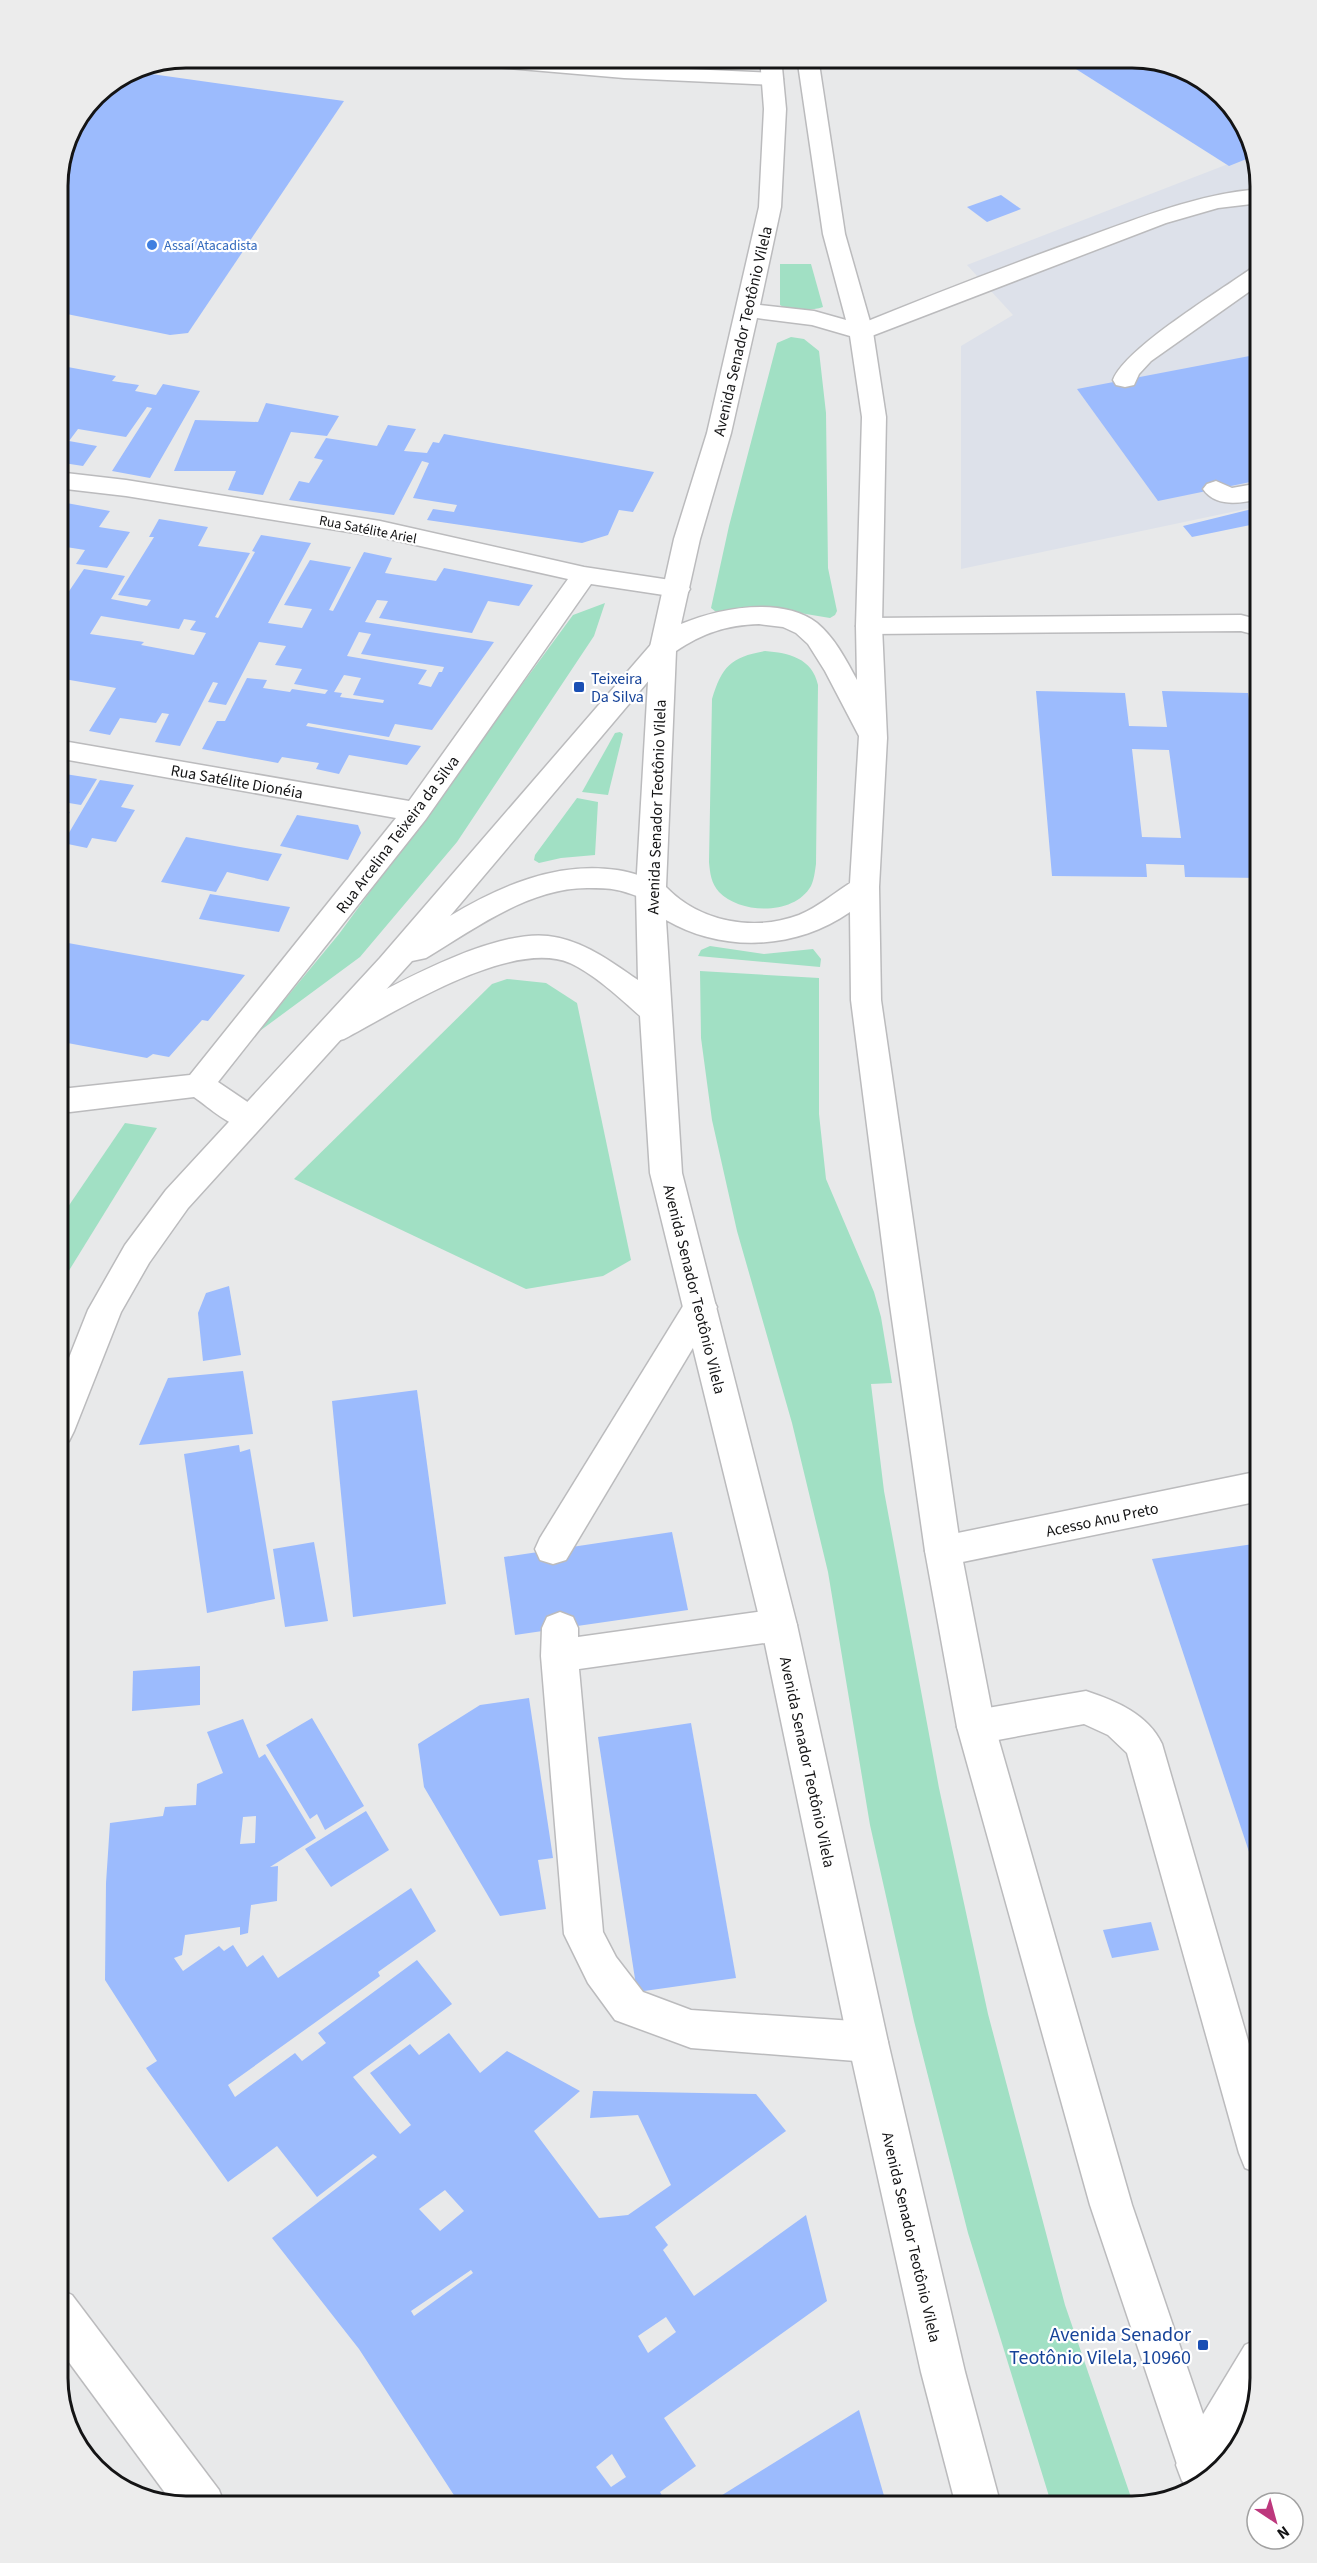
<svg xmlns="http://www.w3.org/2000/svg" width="1317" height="2563" viewBox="0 0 1317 2563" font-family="'Source Sans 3',sans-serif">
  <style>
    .built { fill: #dde1ea }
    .green { fill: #a1e0c4 }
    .building { fill: #9cbbfd; fill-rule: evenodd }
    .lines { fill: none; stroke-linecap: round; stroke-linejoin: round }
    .lane-casing { stroke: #bbbbbd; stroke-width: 3 }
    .street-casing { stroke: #bbbbbd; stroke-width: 3 }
    .secondary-casing { stroke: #bbbbbd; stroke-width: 3 }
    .primary-casing { stroke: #bbbbbd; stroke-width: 3 }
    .lane { fill: #fff; fill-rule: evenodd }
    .street { fill: #fff; fill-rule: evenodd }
    .secondary { fill: #fff; fill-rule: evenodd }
    .primary { fill: #fff; fill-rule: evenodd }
    .shop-dot { fill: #3f7fe0; stroke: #fff; stroke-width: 2 }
    .transit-dot { fill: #1a4fb4; stroke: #fff; stroke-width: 2 }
    .labels { text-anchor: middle; stroke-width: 4.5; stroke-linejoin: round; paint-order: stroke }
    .far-shop-label { font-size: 14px; fill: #366cbe; stroke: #fff; text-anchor: start }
    .far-street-label { font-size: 14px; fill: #141415; stroke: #fff }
    .street-label { font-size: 16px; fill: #141415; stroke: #fff }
    .transit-label { font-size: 16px; fill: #164399; stroke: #fff; text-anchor: start }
    .near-transit-label { font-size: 20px; fill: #164399; stroke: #fff; text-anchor: end }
    .rim { fill: none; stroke: #141415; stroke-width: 3 }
  </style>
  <rect width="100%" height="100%" fill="#e8e9ea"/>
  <path class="built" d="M1254,154L1260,186V506L961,569V346L1013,315L967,265Z"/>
  <g class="green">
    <path d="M780,264H811L823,307C812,311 790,311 780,305Z"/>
    <path d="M791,337L804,339L819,351L826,413L828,568L837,611L835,615L830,618L788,611L720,615L711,608L729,526L777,343Z"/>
    <path d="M605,603L594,636L457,842L360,957L257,1033L339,934L573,615Z"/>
    <path d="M765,651C789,653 812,658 818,685L816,864C815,871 814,880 811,886C794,916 740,914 719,892C711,883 710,873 709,862L712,699C722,666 731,657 765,651Z"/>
    <path d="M620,732L623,734L608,795L582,792L615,733Z"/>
    <path d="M577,798L598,802L595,855L561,858L539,863L534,860L535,855Z"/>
    <path d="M710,946L764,954L813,949L821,959L820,967L698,956L701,950Z"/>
    <path d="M700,971L819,978V1114L826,1179L874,1292L881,1317L892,1383L871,1384L884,1491L939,1788L988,2014L1065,2305L1134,2506H1052L968,2233L914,2021L870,1825L828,1572L792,1423L737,1231L712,1120L701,1038Z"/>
    <path d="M507,979L546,983L577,1003L631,1260L603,1276L526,1289L294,1179L492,984Z"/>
    <path d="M125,1123L157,1128L57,1290V1223Z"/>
  </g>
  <g class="building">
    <rect x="679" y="57" width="37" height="7"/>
    <path d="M1057,57H1140L1209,83L1250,137L1254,156L1229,166Z"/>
    <path d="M130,71L344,101L188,333L170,335L57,312V178L70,129L95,94Z"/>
    <path d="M1001,195L1021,209L987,222L967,207Z"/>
    <path d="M1260,354V480L1158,501L1077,389Z"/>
    <path d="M57,365L116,376L112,381L139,385L135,391L156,395L163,384L200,391L150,478L112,471L152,408L147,407L126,437L78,429L69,441L97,446L83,466L57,462V403L61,398L57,397Z"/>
    <path d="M266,403L339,416L327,436L291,432L263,495L228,490L236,471H174L195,420L258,422Z"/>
    <path d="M388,425L416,429L404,451L427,453L433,442L439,443L444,434L654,472L633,512L619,510L608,535L582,543L427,520L433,509L454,512L457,505L413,498L429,463L422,461L394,515L289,500L299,481L309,483L323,460L314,458L326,438L377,446Z"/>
    <path d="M61,502L110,511L99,527L130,532L107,568L76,564L85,550L66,547L57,561V508Z"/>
    <path d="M1260,507V523L1192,537L1183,526Z"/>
    <path d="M159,519L208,527L198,546L250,553L215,617L218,618L255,552L252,551L261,535L311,543L268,623L302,628L312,609L284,605L310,560L351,567L329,610L333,611L364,552L392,558L385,573L436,581L444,568L533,585L519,606L488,601L472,633L379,618L388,601L377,600L365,622L494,642L432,730L395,724L389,737L308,723L306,726L421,746L407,765L349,755L339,774L316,769L319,763L282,757L278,763L202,749L217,721H225L247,678L267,680L263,688L290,692L292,689L325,694L328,690L294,684L302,669L275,665L286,646L259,642L226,705L208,702L218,683L213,682L180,746L155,742L169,714L162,713L156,723L120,718L110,735L89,731L116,688L64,679L57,691V609L84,569L125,576L111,599L147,606L151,600L118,595L154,537H149ZM101,616L179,629L184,619L196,621L190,630L206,633L194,655L141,645L144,642L90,634ZM359,632L371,634L361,654L444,667L442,672H439L431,687L418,684L427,670L347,656ZM344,675L361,678L353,695L384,700L383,703L340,697L342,693L334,692Z"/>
    <path d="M1036,691L1125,693L1129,726L1167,727L1162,691L1248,693L1260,769V878L1185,877L1184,865L1146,864L1147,877L1052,876ZM1132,749L1169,750L1181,838L1142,837Z"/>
    <path d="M65,774L97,779L81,805L57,801V788Z"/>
    <path d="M100,780L134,785L121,807L135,810L116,842L92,838L87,848L63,843Z"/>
    <path d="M57,809L70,812L57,833Z"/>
    <path d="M297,815L358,825L361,833L348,860L280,846Z"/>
    <path d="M186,837L240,847L282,854L268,881L227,872L216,892L161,882Z"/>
    <path d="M210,894L290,907L279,932L199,919Z"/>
    <path d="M57,941L245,975L208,1021L202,1020L169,1057L153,1054L147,1058L57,1041Z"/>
    <path d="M229,1286L241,1355L203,1361L198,1313L206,1293Z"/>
    <path d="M243,1371L253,1434L139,1445L168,1378Z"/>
    <path d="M417,1390L446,1604L353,1617L332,1401Z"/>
    <path d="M239,1445L240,1452L250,1449L275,1599L207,1613L184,1454Z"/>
    <path d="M672,1532L688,1610L515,1635L504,1557Z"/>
    <path d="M314,1542L328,1621L285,1627L273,1549Z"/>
    <path d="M1260,1543V1885L1152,1559Z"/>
    <path d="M200,1666V1705L132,1711L133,1671Z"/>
    <path d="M529,1698L553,1858L538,1860L546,1909L500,1916L424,1787L418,1744L480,1705Z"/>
    <path d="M312,1718L364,1806L325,1830L317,1814L310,1819L266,1745Z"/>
    <path d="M243,1719L259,1758L265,1754L316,1838L270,1867L278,1866L277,1901L251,1905L248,1933L240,1935V1927L185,1935L182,1955L174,1958L183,1971L219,1946L224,1951L233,1945L247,1967L263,1955L278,1978L411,1888L436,1931L378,1972L380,1976L228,2085L235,2097L295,2053L302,2061L326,2043L318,2033L417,1960L452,2004L353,2077L400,2134L411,2125L370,2073L410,2044L419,2055L449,2033L480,2073L507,2051L580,2091L534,2131L599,2218L628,2215L671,2185L638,2115L590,2118L593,2091L756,2094L786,2131L655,2227L668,2245L663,2250L694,2296L806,2215L827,2301L664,2418L696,2466L660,2492L668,2506H461L359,2349L272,2238L377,2157L373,2154L317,2197L277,2146L228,2182L146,2068L157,2061L105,1980L106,1883L110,1823L163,1816L165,1807L196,1805L197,1784L223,1773L207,1732ZM256,1816L255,1843L240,1844L243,1817ZM445,2190L464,2211L440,2231L419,2209ZM471,2270L473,2273L414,2316L411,2311ZM666,2317L676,2332L648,2353L638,2336ZM612,2454L626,2477L611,2487L596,2467Z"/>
    <path d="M691,1723L736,1978L637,1992L598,1737Z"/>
    <path d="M366,1811L389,1850L331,1887L305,1849Z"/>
    <path d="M1151,1922L1159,1950L1112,1958L1103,1930Z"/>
    <path d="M859,2410L887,2506H713L711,2502Z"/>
  </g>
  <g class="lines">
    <g class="lane-casing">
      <g id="lane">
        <path d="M476,57H525L624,66L772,73L780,74L783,79L780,84L772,85L624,78L485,66L478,64L474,60Z"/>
        <path d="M1260,189V203L1218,208L1166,223L869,337L861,339L853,337L849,332L853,327C929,296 1006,266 1084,238C1142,217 1198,194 1260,189Z"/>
        <path d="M1260,266V284L1151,361L1139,374L1134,385L1125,387L1116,385L1113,380C1125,348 1220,291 1252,268Z"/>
        <path d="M1216,481L1232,488L1260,483V499C1241,503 1216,508 1203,489L1207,484Z"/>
        <path d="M1241,615L1260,620V636L1241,631L869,634L860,632L856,626L860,620L869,618Z"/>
        <path d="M700,1294L712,1298L717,1307L712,1316L566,1560L553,1564L540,1560L535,1549L540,1538L688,1298Z"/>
        <path d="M779,1609L792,1614L797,1625L792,1636L779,1641L579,1669L603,1932L616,1957L643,1992L691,2010L868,2022L882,2028L888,2042L882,2056L868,2062L691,2048L615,2020L588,1983L564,1934L541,1656L542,1628L547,1617L560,1612L573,1617L578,1628V1637Z"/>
        <path d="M1086,1691C1116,1701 1148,1714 1162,1744L1260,2082V2174L1245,2168L1239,2153L1127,1753L1108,1735L1084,1724L976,1744L963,1739L957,1727L963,1715L976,1710Z"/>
        <path d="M1260,2338V2378L1245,2428L1227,2458L1194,2485L1182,2481L1176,2465L1182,2449L1245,2345Z"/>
      </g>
    </g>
    <g class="street-casing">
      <g id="street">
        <path d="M57,472L126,480L380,521L584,567L677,581L686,583L690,589L686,595L677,597L591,584L426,819L218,1082L261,1111L266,1119L261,1127C237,1135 213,1110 194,1097L70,1112L57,1110V1086L70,1088L190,1075L396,818L57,758V740L409,801L568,579L380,537L126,496L57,488Z"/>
        <path d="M1260,1471V1501L943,1566L930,1562L925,1551L930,1540L943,1536Z"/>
      </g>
    </g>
    <g class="secondary-casing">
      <g id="secondary">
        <path d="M663,638L672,641L676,647L672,653L450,916C500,886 557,861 617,870C632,872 647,878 661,883L666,890L661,897C645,902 633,893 617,890C608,888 598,888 589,888C530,887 474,929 426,958L412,961L188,1208L149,1263L121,1312L74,1431L69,1441L57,1445V1388L88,1310L125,1245L166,1190L380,958L654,641Z"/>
        <path d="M57,2288L72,2295L219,2490L225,2506L174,2505L57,2346Z"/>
      </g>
    </g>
    <g class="primary-casing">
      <path id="primary" d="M760,57H781L786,109L781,207L760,305L814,311L846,320L823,234L797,57H818L845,234L873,332L886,417L882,626L887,738L879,887L881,1000L961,1551L995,1727L1132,2205L1220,2464L1186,2491L1090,2205L957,1727L925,1551L889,1298L851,1000L850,912C795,950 723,953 666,920L682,1173L797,1625L888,2042L965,2372L1001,2506H956L921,2372L848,2042L761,1625L650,1173L640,1016C620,998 594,974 570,963C511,938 397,1011 344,1039L333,1042L322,1039L318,1031L322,1023C377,995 487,929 548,936C583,940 610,961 638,980L636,890L650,647L674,539L707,433L759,207L764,109ZM757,318L812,325L850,336L862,417L856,626L857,680C846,660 835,638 817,623C782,596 719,608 681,624L700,539L731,433ZM759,624L783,627L796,633L808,644L825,671L859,736L850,883C833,894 818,907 799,915C753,932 700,922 666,887L676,651C703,633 727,625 759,624Z"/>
    </g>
    <use href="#lane" class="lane"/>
    <use href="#street" class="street"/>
    <use href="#secondary" class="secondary"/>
    <use href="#primary" class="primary"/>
  </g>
  <circle class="shop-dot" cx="152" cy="245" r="6"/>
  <g class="transit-dot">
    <rect x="573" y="681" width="12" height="12" rx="3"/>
    <rect x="1197" y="2339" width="12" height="12" rx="3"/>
  </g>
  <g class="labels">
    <g class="far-shop-label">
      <text x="164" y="250">Assaí Atacadista</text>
    </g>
    <g class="far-street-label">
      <text transform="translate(368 529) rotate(11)" y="5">Rua Satélite Ariel</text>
    </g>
    <g class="street-label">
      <text transform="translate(742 331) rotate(-77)" y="6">Avenida Senador Teotônio Vilela</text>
      <text transform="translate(237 781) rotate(10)" y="6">Rua Satélite Dionéia</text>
      <text transform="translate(656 807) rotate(-88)" y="6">Avenida Senador Teotônio Vilela</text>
      <text transform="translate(397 834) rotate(-53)" y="6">Rua Arcelina Teixeira da Silva</text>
      <text transform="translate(695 1289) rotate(76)" y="6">Avenida Senador Teotônio Vilela</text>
      <text transform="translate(1102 1519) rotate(-12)" y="6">Acesso Anu Preto</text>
      <text transform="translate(808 1762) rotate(78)" y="6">Avenida Senador Teotônio Vilela</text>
      <text transform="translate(912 2237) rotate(77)" y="6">Avenida Senador Teotônio Vilela</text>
    </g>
    <g class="transit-label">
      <text x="591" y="684">Teixeira<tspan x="591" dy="18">Da Silva</tspan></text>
    </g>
    <g class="near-transit-label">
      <text x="1191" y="2341">Avenida Senador<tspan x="1191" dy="23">Teotônio Vilela, 10960</tspan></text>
    </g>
  </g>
  <path d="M0 0H1317V2563H0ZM186 68H1132A118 118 0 0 1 1250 186V2378A118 118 0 0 1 1132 2496H186A118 118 0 0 1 68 2378V186A118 118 0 0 1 186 68Z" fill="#ececec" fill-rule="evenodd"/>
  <path class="rim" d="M186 68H1132A118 118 0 0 1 1250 186V2378A118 118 0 0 1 1132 2496H186A118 118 0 0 1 68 2378V186A118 118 0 0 1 186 68Z"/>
  <g transform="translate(1275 2521) rotate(144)"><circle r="28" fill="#ffffff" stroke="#a1a1a1" stroke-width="1.5"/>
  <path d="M0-4.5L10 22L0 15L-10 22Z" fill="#bd387d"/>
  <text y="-9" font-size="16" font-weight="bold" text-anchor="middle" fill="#141415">N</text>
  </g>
</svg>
